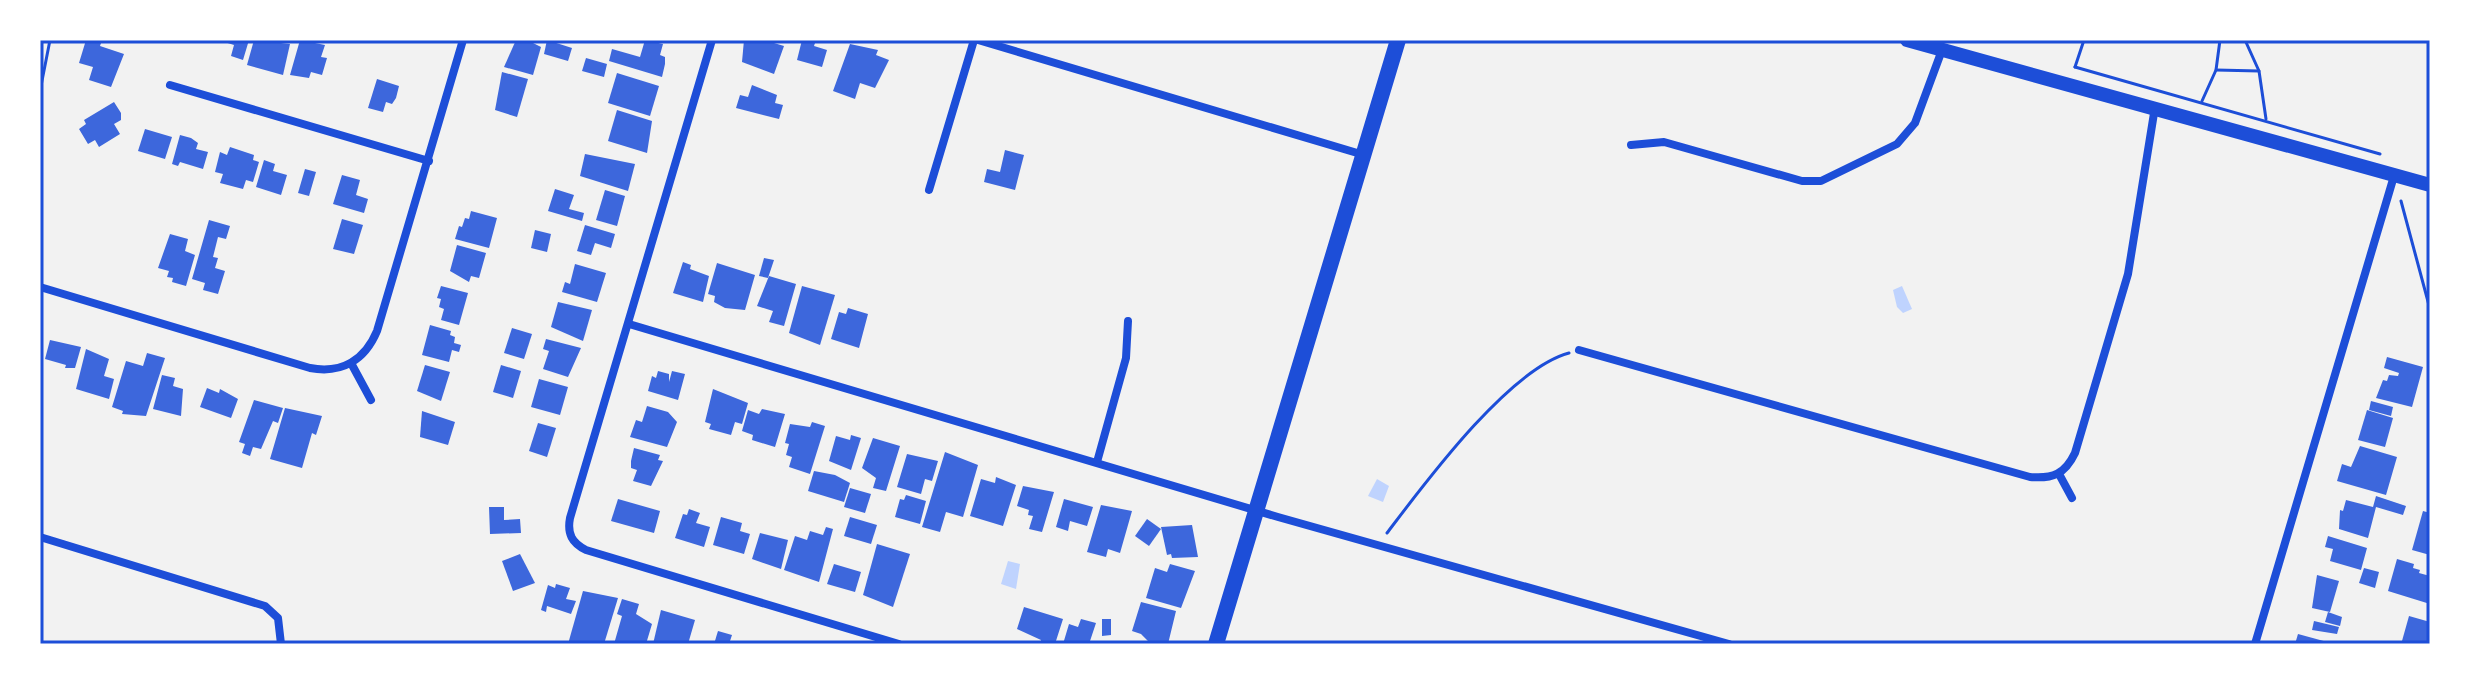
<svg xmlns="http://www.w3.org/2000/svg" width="2470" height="684" viewBox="0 0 2470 684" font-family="Roboto,sans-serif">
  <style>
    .water { fill: #bfd3fe }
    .building { fill: #3d67dc }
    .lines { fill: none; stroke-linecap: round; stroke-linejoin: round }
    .path { stroke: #1d4ed8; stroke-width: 3 }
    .minor { stroke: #1d4ed8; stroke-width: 8 }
    .tertiary { stroke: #1d4ed8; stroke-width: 14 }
    .secondary { stroke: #1d4ed8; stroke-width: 16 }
    .neatline { fill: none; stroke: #1d4ed8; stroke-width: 3 }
  </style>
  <rect width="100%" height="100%" fill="#f2f2f2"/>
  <g class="water">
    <path d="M1902,286L1912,309L1903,313L1897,307L1893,290Z"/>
    <path d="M1377,479L1389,486L1383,502L1368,496Z"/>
    <path d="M1008,561L1020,564L1016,589L1001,584Z"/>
  </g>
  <g class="building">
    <path d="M86,40H102L100,46L124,54L111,87L89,80L93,67L79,63Z"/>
    <path d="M218,40H249L243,60L231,56L234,45Z"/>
    <path d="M254,40L290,44L283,75L247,65Z"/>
    <path d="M300,40L325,45L321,57L327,58L322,75L311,72L309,78L290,75Z"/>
    <path d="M516,40H527L541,47L533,75L504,67Z"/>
    <path d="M547,40L572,48L568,61L544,54Z"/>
    <path d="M645,40L663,44L660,55L665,57V64L662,77L609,61L612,49L640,57Z"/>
    <path d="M744,40H764L784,46L774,74L742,62Z"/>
    <path d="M802,40H816L814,46L827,50L822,67L797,60Z"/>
    <path d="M850,44L878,50L876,55L889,60L875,88L860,83L855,99L833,91Z"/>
    <path d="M586,58L607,64L604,77L582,71Z"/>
    <path d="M502,72L528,79L517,117L495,110Z"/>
    <path d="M617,73L659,86L650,116L608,103Z"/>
    <path d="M377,79L399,86L396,98L392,104L386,102L383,112L368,108Z"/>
    <path d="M752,85L777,95L775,103L783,105L779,119L736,108L740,95L748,97Z"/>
    <path d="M114,102L121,113V120L114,124L120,134L99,147L95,140L88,144L79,129L86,124L84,120Z"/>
    <path d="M617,110L652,121L647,153L608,141Z"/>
    <path d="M145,129L172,137L165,159L138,151Z"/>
    <path d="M180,135L191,138L198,143L196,149L208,152L203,169L180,162L178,166L172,164Z"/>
    <path d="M230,147L254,155L253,160L259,162L253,182L246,180L243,189L220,183L223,174L215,172L220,152L227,155Z"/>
    <path d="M1005,150L1024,155L1015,190L984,182L987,169L1000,172Z"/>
    <path d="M585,154L635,164L628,191L580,176Z"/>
    <path d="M264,160L275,164L273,171L287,175L281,195L256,187Z"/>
    <path d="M305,169L316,172L309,196L298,193Z"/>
    <path d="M342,175L360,180L356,195L368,199L364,213L333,204Z"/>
    <path d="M555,189L574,195L569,209L584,213L582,221L548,211Z"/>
    <path d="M605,190L625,196L617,226L596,220Z"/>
    <path d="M471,211L497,218L489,248L455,239L459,226L462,227L465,218L469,219Z"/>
    <path d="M342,219L363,225L354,254L333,249Z"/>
    <path d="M209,220L230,226L226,239L218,237L213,257L218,258L215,268L225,271L218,294L203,290L205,283L192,279Z"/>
    <path d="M585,225L615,234L611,248L595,243L591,255L577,251Z"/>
    <path d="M535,230L551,234L547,252L531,248Z"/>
    <path d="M170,234L188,239L185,251L195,255L186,286L172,282L173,278L167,277L169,271L158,268Z"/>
    <path d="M457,245L486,253L479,278L471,276L469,282L450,271Z"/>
    <path d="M764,258L774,260L768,278L759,276Z"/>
    <path d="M683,262L691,265L690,269L709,276L703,302L673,293Z"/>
    <path d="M717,263L755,275L745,310L725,308L714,302L715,296L708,294Z"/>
    <path d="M575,264L606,273L597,302L562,292L565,282L570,284Z"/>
    <path d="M769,276L796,284L784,326L769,322L773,311L757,306Z"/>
    <path d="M441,286L468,293L459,325L441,320L444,309L439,307L441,299L437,298Z"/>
    <path d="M802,286L835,295L820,345L789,333Z"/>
    <path d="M558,302L592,310L583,341L551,327Z"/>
    <path d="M848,308L868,314L859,348L831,339L839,312L846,314Z"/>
    <path d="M430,325L451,331L450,335L455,337L454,343L461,345L459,352L452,350L449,362L422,355Z"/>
    <path d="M512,328L532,334L524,359L504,353Z"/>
    <path d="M546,339L581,348L568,377L543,369L549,351L543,349Z"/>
    <path d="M50,340L81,347L75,368H65L66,365L45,359Z"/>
    <path d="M86,349L109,359L104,376L114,379L109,399L76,389Z"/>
    <path d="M147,353L165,358L146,416L122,414L123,411L112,407L126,361L143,366Z"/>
    <path d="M2387,357L2423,367L2412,407L2376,398L2383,380L2387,381L2389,375L2398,376L2399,373L2384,368Z"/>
    <path d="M425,365L450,372L441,401L417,391Z"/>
    <path d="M501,365L521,371L513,398L493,392Z"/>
    <path d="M658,371L669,374V382L672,371L685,374L678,400L648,391L652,376L656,378Z"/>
    <path d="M162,375L175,378L173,386L183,389L181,416L153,409Z"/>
    <path d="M539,379L568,387L560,415L531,407Z"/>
    <path d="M207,388L219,393L220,389L238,399L231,418L200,407Z"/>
    <path d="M713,389L748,403L742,424L735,422L731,435L709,429L711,424L705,422Z"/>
    <path d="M254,400L283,408L278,423L273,421L261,449L253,447L250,456L242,453L245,444L239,442Z"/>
    <path d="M2371,401L2393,407L2391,416L2369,410Z"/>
    <path d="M647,406L668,412L677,422L667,447L630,437L636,420L642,422Z"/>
    <path d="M285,408L322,416L316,435L312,433L302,468L270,459Z"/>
    <path d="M762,409L785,414L775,447L752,440L753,435L742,431L748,410L759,414Z"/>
    <path d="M2367,410L2393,418L2385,447L2358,440Z"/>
    <path d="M422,411L455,422L448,445L420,437Z"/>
    <path d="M812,422L825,426L810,474L789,467L792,457L786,455L789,444L785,443L790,424L810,427Z"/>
    <path d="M538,423L556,428L547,457L529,451Z"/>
    <path d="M851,435L861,438L851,470L829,461L836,436L850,440Z"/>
    <path d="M873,438L900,446L886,491L873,488L876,478L862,468Z"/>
    <path d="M2360,446L2397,457L2386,495L2337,481L2342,464L2351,467Z"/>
    <path d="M634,448L660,455L658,460L663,461L651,486L633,481L637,470L631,468V461Z"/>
    <path d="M945,452L978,465L963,517L946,512L940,532L922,527Z"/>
    <path d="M907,454L938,461L932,481L925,479L921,494L897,487Z"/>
    <path d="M814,471L835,475L850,483L844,502L808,491Z"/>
    <path d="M996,477L1016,485L1003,526L970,516L981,479L995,483Z"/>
    <path d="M1023,486L1054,492L1042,532L1029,529L1033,516L1028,515L1029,510L1017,506Z"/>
    <path d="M850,488L871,494L865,513L844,507Z"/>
    <path d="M906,495L926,501L920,524L895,517L900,499L904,500Z"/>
    <path d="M2376,496L2406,506L2403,515L2376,507L2368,538L2339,529L2340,510L2343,511L2346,500L2373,507Z"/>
    <path d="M618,499L660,511L654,533L611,521Z"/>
    <path d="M1064,499L1093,507L1087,526L1070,521L1068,531L1056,527Z"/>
    <path d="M1101,505L1132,511L1120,553L1108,549L1106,557L1087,552Z"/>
    <path d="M489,507H504V520L520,519L521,533L490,534Z"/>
    <path d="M689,509L700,513L696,523L710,527L704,547L675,538L683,514L687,515Z"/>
    <path d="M2423,511L2430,513V555L2412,550Z"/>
    <path d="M721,517L742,523L740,531L750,534L744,554L713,545Z"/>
    <path d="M850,517L877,525L871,544L844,536Z"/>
    <path d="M1147,519L1161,529L1149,546L1135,536Z"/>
    <path d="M1192,525L1198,557L1172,558L1171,554L1167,555L1161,527Z"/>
    <path d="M826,527L833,529L819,582L784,570L795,536L807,540L810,531L823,535Z"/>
    <path d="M760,533L788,540L781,569L752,559Z"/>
    <path d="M2328,536L2367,548L2361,570L2330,561L2333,549L2325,547Z"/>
    <path d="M877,544L910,554L893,607L863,595Z"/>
    <path d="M520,554L535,583L513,591L502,561Z"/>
    <path d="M2397,559L2414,564L2413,568L2420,570L2419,573L2430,576V604L2388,591Z"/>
    <path d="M834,564L861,572L855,592L827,584Z"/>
    <path d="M1170,564L1195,571L1181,608L1146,598L1155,568L1167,572Z"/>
    <path d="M2364,568L2379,572L2375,588L2359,583Z"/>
    <path d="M2317,575L2339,581L2330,612L2312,608Z"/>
    <path d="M556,584L570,588L566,599L576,601L571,614L547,606L546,612L541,610L548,585L555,588Z"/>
    <path d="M583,591L618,598L604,644H568Z"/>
    <path d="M622,599L639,604L636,614L652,624L646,644H614L622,616L617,614Z"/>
    <path d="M1141,602L1176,611L1168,644H1151L1141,634L1132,631Z"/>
    <path d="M1024,607L1063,619L1055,644H1040L1041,640L1017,629Z"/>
    <path d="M661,610L695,620L688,644H653Z"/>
    <path d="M2328,612L2342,617L2340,626L2325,622Z"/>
    <path d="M2409,616L2430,622V644L2402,641Z"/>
    <path d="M1081,619L1096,623L1089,644H1063L1069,624L1078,627Z"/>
    <path d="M1102,619H1111V635L1102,636Z"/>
    <path d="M2314,621L2339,627L2337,634L2312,630Z"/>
    <path d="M718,631L732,635L729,644H714Z"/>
    <path d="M2298,634L2331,643V644H2295Z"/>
  </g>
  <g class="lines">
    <g class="path">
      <path d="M2245,40L2259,71L2266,119"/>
      <path d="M2075,67L2380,154"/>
      <path d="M2075,67L2084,40"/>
      <path d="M2216,70L2259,71"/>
      <path d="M40,91L50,40"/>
      <path d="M2202,101L2216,70L2220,40"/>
      <path d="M2401,201L2430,309"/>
      <path d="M40,514V518"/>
      <path d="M1387,533C1425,483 1509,369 1569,353"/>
    </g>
    <g class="minor">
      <path d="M712,40L570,518C567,534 572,543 586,550L899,644"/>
      <path d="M978,40L1364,155"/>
      <path d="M170,85L429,161"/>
      <path d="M1631,145L1664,142L1802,181H1821L1897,144L1915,123L1942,50"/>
      <path d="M929,190L974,40"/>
      <path d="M40,287L310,368C342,374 365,360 377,331L463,40"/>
      <path d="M629,324L1278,517L1729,644"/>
      <path d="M1579,350L2030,477C2053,479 2065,474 2075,453L2128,274L2155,107"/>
      <path d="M351,363L371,400"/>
      <path d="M1097,462L1126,358L1128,321"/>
      <path d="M2059,474L2072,498"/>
      <path d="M40,537L265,606L278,618L281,644"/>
      <path d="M2255,644L2394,176"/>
    </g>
    <path class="tertiary" d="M1907,40L2430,185"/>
    <path class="secondary" d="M1216,644L1398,40"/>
  </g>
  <rect width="2470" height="684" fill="none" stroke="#ffffff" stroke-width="84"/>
  <rect x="42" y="42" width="2386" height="600" class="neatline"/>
</svg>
